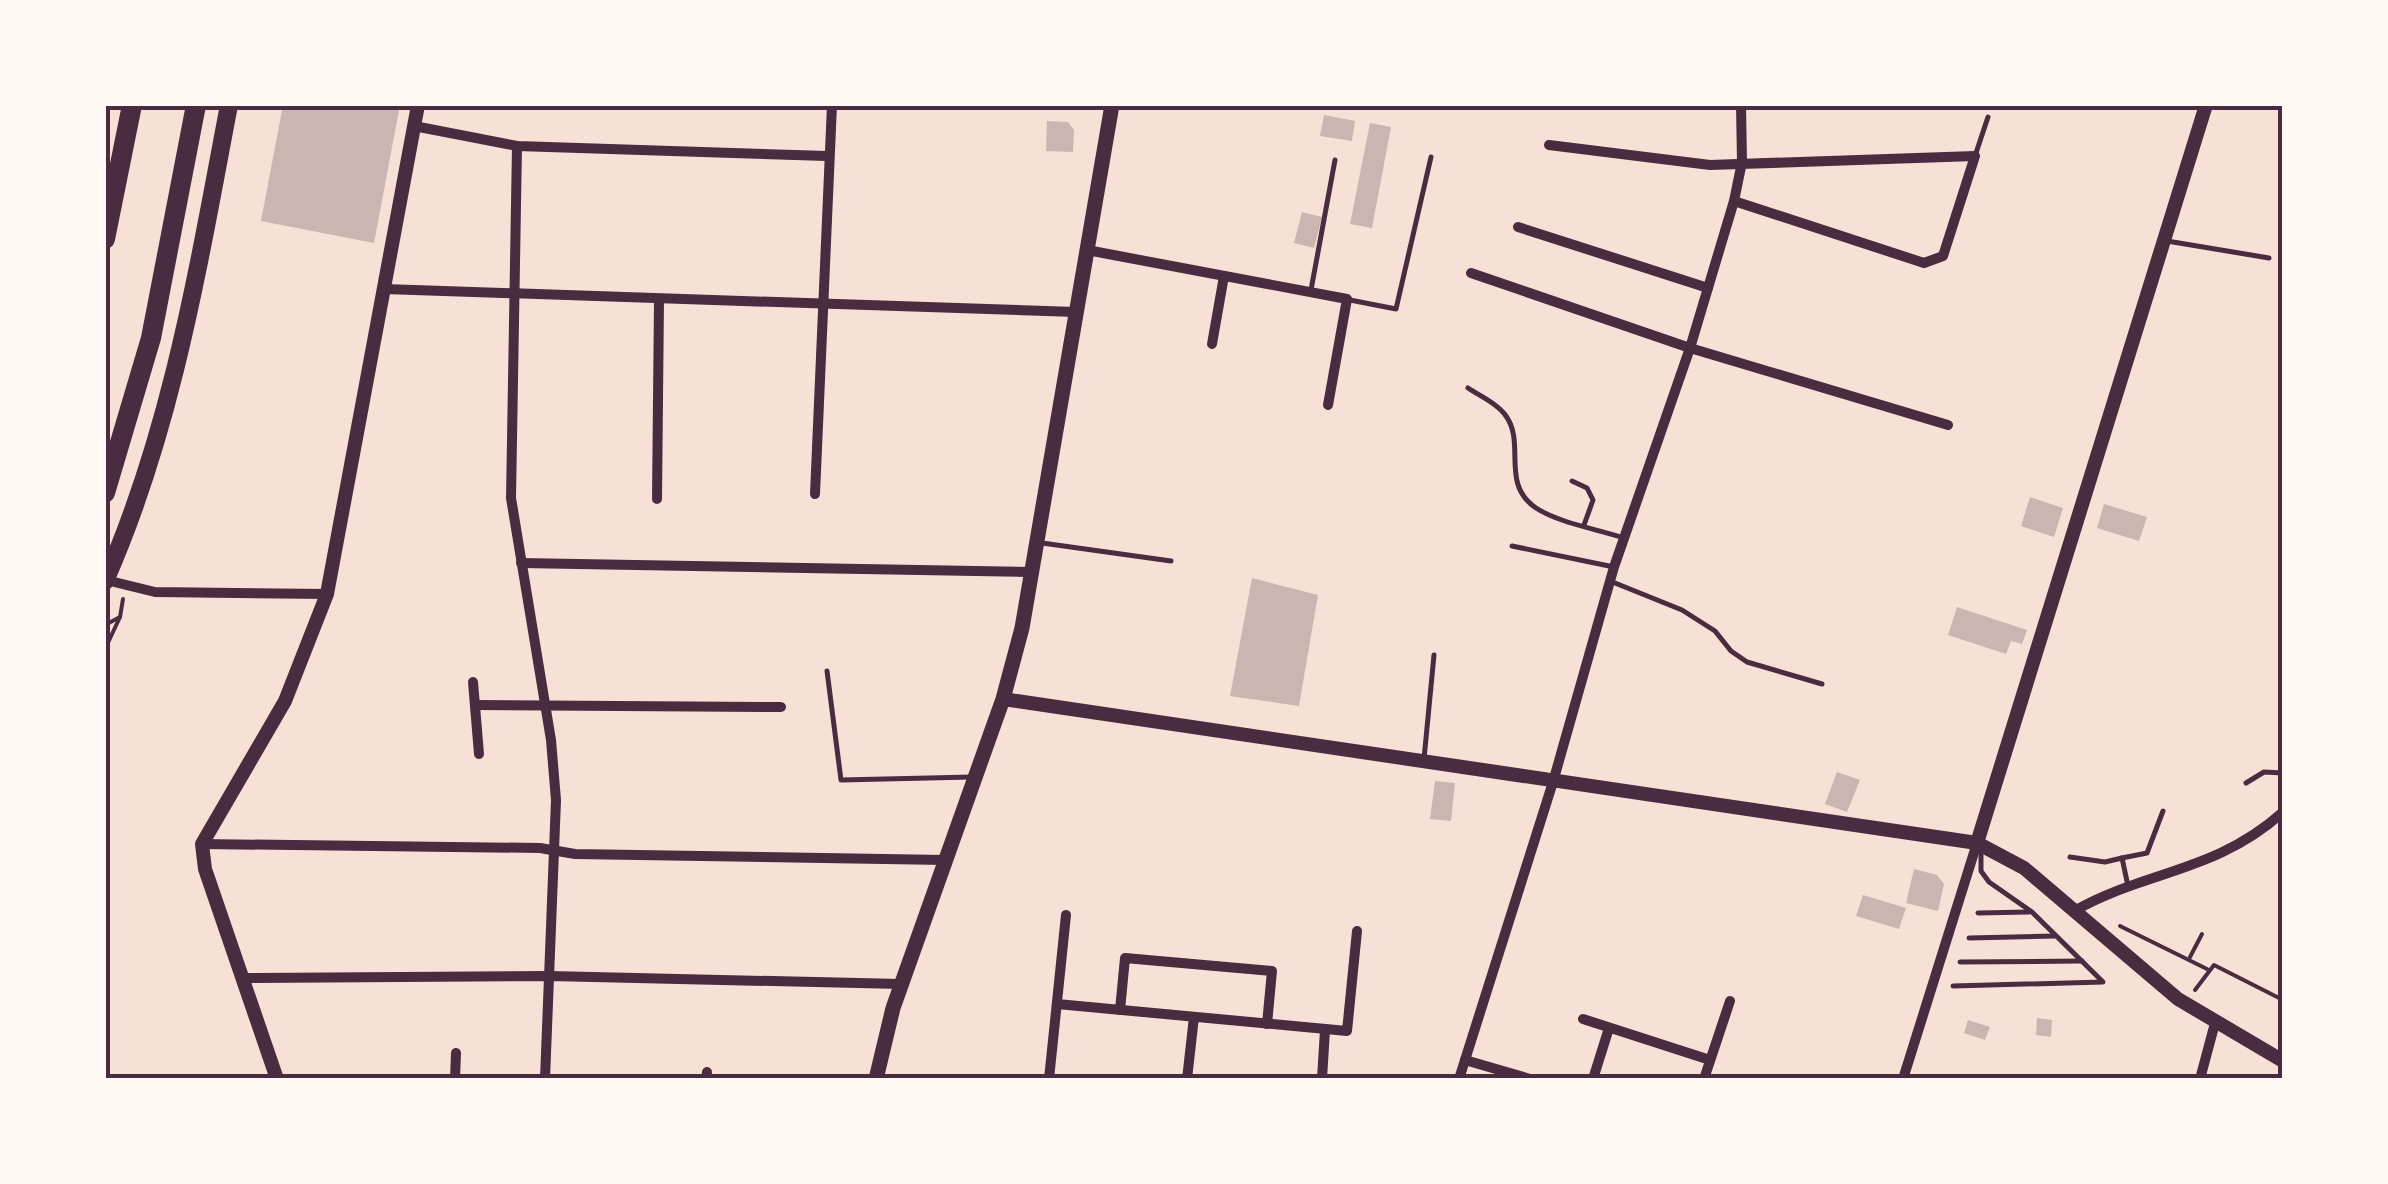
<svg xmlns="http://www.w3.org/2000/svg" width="2388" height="1184" viewBox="0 0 2388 1184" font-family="Rubik,sans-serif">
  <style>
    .building { fill: #ccb4b1 }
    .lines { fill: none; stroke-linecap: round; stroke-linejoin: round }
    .path { stroke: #4a2c40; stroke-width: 4 }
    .service { stroke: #4a2c40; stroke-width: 5 }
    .minor { stroke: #4a2c40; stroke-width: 10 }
    .tertiary { stroke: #4a2c40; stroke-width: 14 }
    .secondary { stroke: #4a2c40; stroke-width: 15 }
    .primary { stroke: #4a2c40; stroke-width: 18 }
    .motorway { stroke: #4a2c40; stroke-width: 20 }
    .neatline { fill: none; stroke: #4a2c40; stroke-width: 4 }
  </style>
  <rect width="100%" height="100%" fill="#f7e1d7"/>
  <g class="building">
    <path d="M283,105H400L374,243L261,221Z"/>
    <path d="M1324,115L1355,121L1352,141L1320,136Z"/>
    <path d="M1047,121L1068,122L1074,130L1073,152L1046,151Z"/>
    <path d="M1370,123L1391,127L1372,228L1350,224Z"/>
    <path d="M1302,212L1322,217L1314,248L1294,243Z"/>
    <path d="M2030,497L2063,508L2054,537L2021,526Z"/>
    <path d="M2104,504L2147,517L2139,541L2097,528Z"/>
    <path d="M1252,578L1318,595L1299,706L1230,696Z"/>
    <path d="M1957,607L2027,630L2022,644L2011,641L2006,654L1948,635Z"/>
    <path d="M1837,772L1860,780L1847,812L1825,804Z"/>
    <path d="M1435,781L1455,783L1451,821L1430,819Z"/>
    <path d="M1914,869L1937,875L1944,884L1938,911L1906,903Z"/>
    <path d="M1863,895L1906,908L1899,929L1856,916Z"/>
    <path d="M2037,1018L2052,1020L2051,1037L2036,1035Z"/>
    <path d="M1968,1020L1990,1027L1985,1040L1964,1033Z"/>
  </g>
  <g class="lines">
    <g class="path">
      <path d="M105,625L120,617L123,599"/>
      <path d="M105,649L120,617"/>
      <path d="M2120,926L2207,969"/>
      <path d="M2190,957L2202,934"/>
      <path d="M2195,990L2214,965L2283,1000"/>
    </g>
    <g class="service">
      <path d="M1975,156L1988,117"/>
      <path d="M2167,241L2269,258"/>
      <path d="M1311,290L1335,160"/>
      <path d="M1350,300L1396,309L1431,157"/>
      <path d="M1468,388C1480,396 1498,404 1506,416C1526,444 1500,484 1536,508C1559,523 1597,529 1624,538"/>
      <path d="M1572,481L1587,488L1593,500L1584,525"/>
      <path d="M1042,543L1171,561"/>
      <path d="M1512,546L1614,567"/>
      <path d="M1610,581L1682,610L1715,631L1731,651L1747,662L1822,684"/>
      <path d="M827,671L841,780L972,777"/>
      <path d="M1424,759L1434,655"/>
      <path d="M2246,783L2264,772L2283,773"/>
      <path d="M2070,857L2105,862L2122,858L2128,886"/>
      <path d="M2122,858L2147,853L2163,811"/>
      <path d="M1978,913L2029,912"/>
      <path d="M1969,938L2055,936"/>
      <path d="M1960,962L2082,961"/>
      <path d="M1953,986L2103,982L2032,912L1989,882L1981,871V847"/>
    </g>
    <g class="minor">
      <path d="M414,126L517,146L827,156"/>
      <path d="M1549,145L1710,165L1975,156L1943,256L1924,263L1734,201"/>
      <path d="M517,146L511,498L551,740L556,800L545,1079"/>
      <path d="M1518,227L1708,288"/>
      <path d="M1087,250L1347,299L1328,405"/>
      <path d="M1471,273L1690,348L1948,425"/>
      <path d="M384,289L1076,312"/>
      <path d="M1212,344L1224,276"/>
      <path d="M815,494L832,105"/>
      <path d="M657,499L659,300"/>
      <path d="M521,563L1033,572"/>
      <path d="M106,580L155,592L327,594"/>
      <path d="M473,682L479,754"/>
      <path d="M475,705L781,707"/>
      <path d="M202,844L540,848L575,854L945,860"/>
      <path d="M2074,911C2146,870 2215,873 2283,812"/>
      <path d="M242,978L550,976L901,984"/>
      <path d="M1057,1004L1347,1031L1357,931"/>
      <path d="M1120,1010L1125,958L1272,971L1267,1024"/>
      <path d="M1583,1019L1710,1060"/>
      <path d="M1465,1060L1530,1079"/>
      <path d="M455,1079L456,1053"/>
      <path d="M706,1079L707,1072"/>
      <path d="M1049,1079L1066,915"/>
      <path d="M1187,1079L1194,1017"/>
      <path d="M1322,1079L1325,1030"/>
      <path d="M1459,1079L1553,782L1614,567L1690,348L1734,201L1742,162L1741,105"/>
      <path d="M1593,1079L1609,1028"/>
      <path d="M1704,1079L1730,1001"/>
      <path d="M1903,1079L1977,843"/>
      <path d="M2200,1079L2215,1023"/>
    </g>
    <g class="tertiary">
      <path d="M1003,699L1977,843L2024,868L2178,999L2283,1061"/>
      <path d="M1977,843L2206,105"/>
      <path d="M277,1079L205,869L202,844L285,701L327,594L418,105"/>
    </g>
    <path class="secondary" d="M876,1079L893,1008L1003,699L1022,628L1112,105"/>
    <path class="primary" d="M105,581C172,429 198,268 229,105"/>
    <g class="motorway">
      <path d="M105,239L132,105"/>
      <path d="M105,493L151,338L196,105"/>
    </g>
  </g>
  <rect width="2388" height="1184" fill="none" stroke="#fffaf5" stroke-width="215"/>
  <rect x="108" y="108" width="2172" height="968" class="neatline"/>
</svg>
